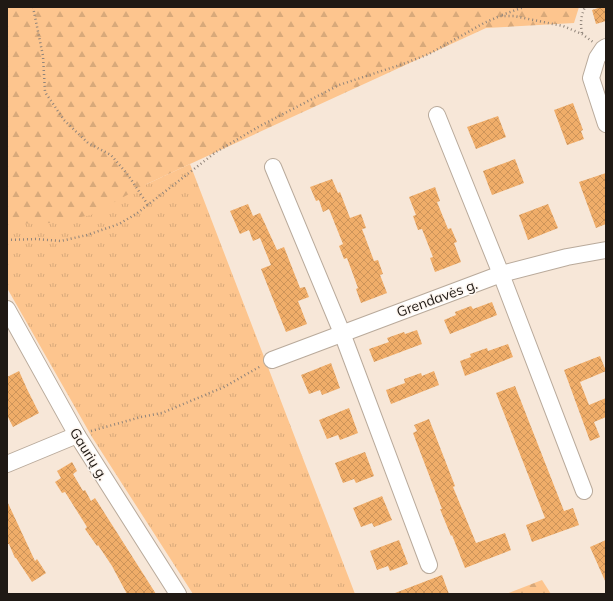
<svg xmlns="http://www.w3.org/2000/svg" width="613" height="601" viewBox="0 0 613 601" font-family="Mulish,sans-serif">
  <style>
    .grass { fill: url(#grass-tufts) }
    .forest { fill: url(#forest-firs) }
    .building { fill: url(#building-cross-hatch) }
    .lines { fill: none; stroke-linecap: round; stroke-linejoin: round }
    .minor-casing { stroke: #b9aa9b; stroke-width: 18 }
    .path { stroke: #90847a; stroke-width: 2.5; stroke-dasharray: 1 3; stroke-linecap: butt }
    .minor { stroke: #fff; stroke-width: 16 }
    .labels { text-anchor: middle; stroke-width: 3; stroke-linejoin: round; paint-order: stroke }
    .street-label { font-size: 14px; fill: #1f1914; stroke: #fdf6f0 }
  </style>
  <defs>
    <pattern id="grass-tufts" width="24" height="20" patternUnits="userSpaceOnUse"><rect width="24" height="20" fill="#fdc58e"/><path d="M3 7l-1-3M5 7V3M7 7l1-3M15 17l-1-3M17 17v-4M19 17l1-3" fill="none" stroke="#d8a97a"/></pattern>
    <pattern id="forest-firs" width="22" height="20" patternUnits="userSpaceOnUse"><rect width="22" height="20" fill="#fdc58e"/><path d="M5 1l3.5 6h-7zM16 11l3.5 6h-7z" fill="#d8a97a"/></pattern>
    <pattern id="building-cross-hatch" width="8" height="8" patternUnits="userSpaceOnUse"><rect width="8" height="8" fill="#f0ad69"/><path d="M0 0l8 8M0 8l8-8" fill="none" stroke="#cd945a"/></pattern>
  </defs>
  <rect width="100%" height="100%" fill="#f7e7d8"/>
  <path class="grass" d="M190,164L355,594H193L92,437L7,288V224L147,184Z"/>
  <g class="forest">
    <path d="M7,7H579L574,23L486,28L190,164L147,184L91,215L52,223L7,224Z"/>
    <path d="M542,580L551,594H506Z"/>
  </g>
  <g class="building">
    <path d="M601,7H606V21L596,24L592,10Z"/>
    <path d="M573,103L583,130L581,131L584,139L567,145L554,110Z"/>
    <path d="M498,116L506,137L476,149L467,127Z"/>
    <path d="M515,159L524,183L492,195L483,171Z"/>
    <path d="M606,173V224L596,228L579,182Z"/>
    <path d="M332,179L338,193L340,192L350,218L361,214L366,228L362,229L374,261L378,260L383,274L380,275L387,293L361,303L356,289L358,288L347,258L344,259L339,246L343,244L329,209L323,212L319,200L316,201L310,187Z"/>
    <path d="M435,187L440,201L437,202L448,229L451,228L457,242L454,243L461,262L435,272L430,258L433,257L422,229L418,230L413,216L416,215L409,197Z"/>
    <path d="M248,204L253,216L260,213L277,250L284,247L300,288L305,287L309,297L298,301L307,324L286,332L261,269L271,265L260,238L253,241L249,230L240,234L230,211Z"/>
    <path d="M548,204L558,228L528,240L519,215Z"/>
    <path d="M492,302L497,315L450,334L444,320L456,315L455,312L471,306L473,309Z"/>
    <path d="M417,330L422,344L374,362L369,349L389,342L387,338L404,332L405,334Z"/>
    <path d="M508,344L513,357L465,376L460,361L471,357L470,354L487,348L488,351Z"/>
    <path d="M600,356L606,371L580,382L589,405L606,398V417L594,422L600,437L590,441L564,370Z"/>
    <path d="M331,363L340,388L322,395L320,390L309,394L301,375Z"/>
    <path d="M19,371L27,389L39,413L13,427L7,415V377Z"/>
    <path d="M434,371L439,385L391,404L386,390L405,383L404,379L421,373L422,376Z"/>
    <path d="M515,386L564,511L573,508L579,525L532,542L526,525L545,518L496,393Z"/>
    <path d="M349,408L358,433L340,440L338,435L327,439L319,420Z"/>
    <path d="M429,419L455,486L453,487L476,543L505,533L511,550L465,568L452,535L451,536L440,509H442L413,433L417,431L414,425Z"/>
    <path d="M365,452L374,476L356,483L354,479L343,483L335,463Z"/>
    <path d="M72,462L77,471L73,474L83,491L85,490L91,501L95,498L156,594H127L112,566L98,545L97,546L85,529L87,527L65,492L62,493L55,482L61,478L57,471Z"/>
    <path d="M382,496L392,520L374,527L372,523L361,527L353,508Z"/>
    <path d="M7,501L35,561L37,559L46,573L32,582L16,558H15L9,544H7Z"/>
    <path d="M399,540L408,564L390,571L388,566L377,570L370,551Z"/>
    <path d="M606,540V583L590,547Z"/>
    <path d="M442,575L449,594H396L395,593Z"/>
  </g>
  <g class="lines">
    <g class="minor-casing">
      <g id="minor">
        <path d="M606,47L603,49L597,58L591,78L606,124"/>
        <path d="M437,115L501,274L584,491"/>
        <path d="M273,167L342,333L429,565"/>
        <path d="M7,309L77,435L178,594"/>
        <path d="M272,360L501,274L567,257L606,250"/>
        <path d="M7,464L77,435"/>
      </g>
    </g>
    <g class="path">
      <path d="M33,7L43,56L45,92L64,120L88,143L111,155L128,175L148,205"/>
      <path d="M502,15L524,7"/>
      <path d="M582,33C580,23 581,16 585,7"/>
      <path d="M7,240L36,239L61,241L87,235L119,224L136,214L216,152L260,126L339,85L403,64L429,54L484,23L500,16H514L563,26L582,34L593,42"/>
      <path d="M91,431L141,417L162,413L224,387L261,366"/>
    </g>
    <use href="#minor" class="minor"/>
  </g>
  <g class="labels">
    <g class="street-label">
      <text transform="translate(437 298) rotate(-20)" y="5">Grendavės g.</text>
      <text transform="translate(89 454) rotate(58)" y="5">Gaurių g.</text>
    </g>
  </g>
  <rect width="613" height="601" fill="none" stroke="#1f1914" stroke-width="16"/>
</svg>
